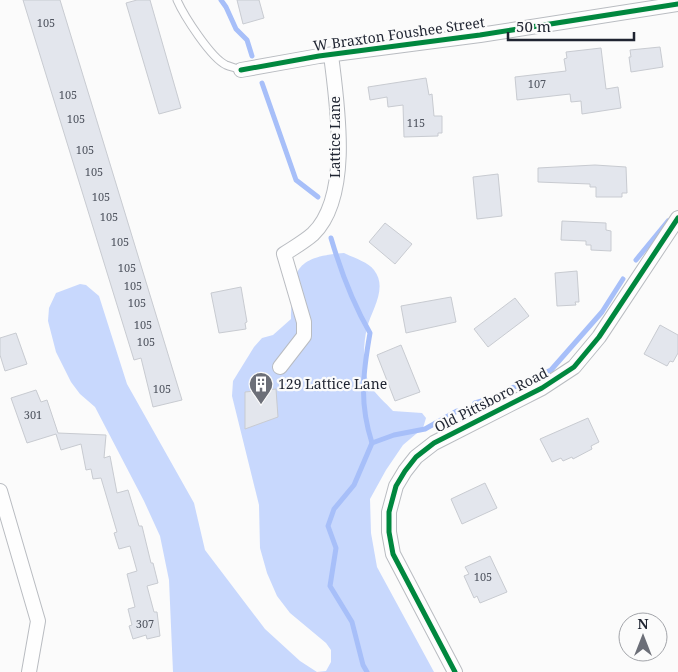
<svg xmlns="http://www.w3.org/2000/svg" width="678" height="672" viewBox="0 0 678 672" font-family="'Noto Serif',serif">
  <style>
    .forest { fill: #c8d8fd }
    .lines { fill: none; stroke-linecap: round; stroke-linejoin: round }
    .stream { stroke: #a7bff9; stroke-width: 5 }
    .building { fill: #e3e6ed; stroke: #c8cbd1 }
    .lane-casing { stroke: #b9bcc1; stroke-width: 9 }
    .street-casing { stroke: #b9bcc1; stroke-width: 16 }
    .lane { stroke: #fefefe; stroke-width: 7 }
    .street { stroke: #fefefe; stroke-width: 14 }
    .cycleway-casing { stroke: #fbfbfb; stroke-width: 8 }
    .cycleway { stroke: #00873e; stroke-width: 5 }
    .labels { text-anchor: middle; stroke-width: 4.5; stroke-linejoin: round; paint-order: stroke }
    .number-label { font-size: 11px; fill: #515661 }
    .street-label { font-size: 14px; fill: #1f2431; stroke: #fbfbfb }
    .poi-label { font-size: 14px; fill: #1f2431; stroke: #fbfbfb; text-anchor: start }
  </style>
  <rect width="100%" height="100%" fill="#fbfbfb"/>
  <path class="forest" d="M344,253C354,258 368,262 374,270C388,288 372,309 367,328C363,344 362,370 370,385C375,394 386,403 393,411L422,413L426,418L423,428L403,445L386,470L370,499L371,533L377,567L434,672H173L169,580L160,536L144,501L95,407L80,394L71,382L56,352L48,321L49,308L56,293L80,284L86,285L99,296L127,384L194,503L205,550L265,629L300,661L317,672L326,671L331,662V650L326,643L290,613L277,596L267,573L260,548L259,505L232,396L233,381L254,347L262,338L273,335L291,319C293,273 291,257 344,253Z"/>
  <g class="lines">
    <g class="stream">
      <path d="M221,0L226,7L236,29L247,40L252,56"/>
      <path d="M262,83L296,180L318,197"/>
      <path d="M331,238C341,272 352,302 370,333C363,373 359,403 372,443L354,485L334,509L328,526L336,548L330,586L352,622L363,665L367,672"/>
      <path d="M636,260L668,221"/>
      <path d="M501,393L551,370L602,312L623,279"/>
      <path d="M475,403L485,400"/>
      <path d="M372,443L394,435L425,429L457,411"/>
    </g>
  </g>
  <g class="building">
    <path d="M23,0H60L182,400L153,407L141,358L134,360Z"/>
    <path d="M137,0H150L181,108L159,114L126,3Z"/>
    <path d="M237,0H259L264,18L243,24Z"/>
    <path d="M660,47L663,67L631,72L629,57H631L630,50Z"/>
    <path d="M601,48L606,89L618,87L621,108L582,114L581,101L571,102L570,94L517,100L515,77L566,71L564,59L567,58L566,52Z"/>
    <path d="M426,78L429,95L432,94L434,116H442V133H438V136L404,137L403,105L388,107L387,97L370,100L368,87Z"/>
    <path d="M595,165L626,167L627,193H622V197H596V187H590V184L538,182V168Z"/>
    <path d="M498,174L502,216L477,219L473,177Z"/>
    <path d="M562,221L606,223V230L611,231V251L591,250V245H586V241L561,240Z"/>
    <path d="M385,223L412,244L395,264L369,242Z"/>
    <path d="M577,271L579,302H575L576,305L557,306L555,273Z"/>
    <path d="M241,287L247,322L245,323L246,329L219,333L211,293Z"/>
    <path d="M451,297L456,322L406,333L401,306Z"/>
    <path d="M515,298L529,316L488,347L474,329Z"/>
    <path d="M660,325L678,335V353L673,362L670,361L667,366L644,354Z"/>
    <path d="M16,333L27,364L5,371L0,355V338Z"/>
    <path d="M401,345L420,392L395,401L377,355Z"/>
    <path d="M276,389L278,417L245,429V392Z"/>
    <path d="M36,390L41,402L47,400L58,433L106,435L104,458L110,456L117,493L128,490L139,526H142L151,563H153L158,583L147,586L154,612H157L160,636L147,639L146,635L133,639L129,626L132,625L128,609L135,607L127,574L137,571L130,546L119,549L114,533L117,532L101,478L93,479L91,469L86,470L81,444L61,450L56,434L27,443L11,398Z"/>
    <path d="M588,418L599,442L591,446L592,449L573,459L572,457L563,461L561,458L552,462L540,439Z"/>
    <path d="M485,483L497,508L462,524L451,499Z"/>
    <path d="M490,556L507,592L480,603L477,596L474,598L464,576L469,574L465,567Z"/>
  </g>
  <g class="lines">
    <g class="lane-casing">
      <path id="lane" d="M177,0C184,16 211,58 226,65C231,67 236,68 241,70"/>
    </g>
    <g class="street-casing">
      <g id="street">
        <path d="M241,70L319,56L480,35L678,4"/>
        <path d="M280,367L304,336V322L284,254C293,248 304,242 313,234C352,196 337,104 331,55"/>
        <path d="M0,491L38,621L29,672"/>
        <path d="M455,672L393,554L389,532V512L396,486L405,471L416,457L434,443L542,388L574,367L599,337L678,218"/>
      </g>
    </g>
    <use href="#lane" class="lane"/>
    <use href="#street" class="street"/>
    <g class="cycleway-casing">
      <g id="cycleway">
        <path d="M241,70L319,56L480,35L678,4"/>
        <path d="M455,672L393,554L389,532V512L396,486L405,471L416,457L434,443L542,388L574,367L599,337L678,218"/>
      </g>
    </g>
    <use href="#cycleway" class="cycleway"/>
  </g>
  <defs>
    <g id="building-pin" transform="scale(1.25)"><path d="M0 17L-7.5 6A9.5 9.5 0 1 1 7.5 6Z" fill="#6c6f78" stroke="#fbfbfb"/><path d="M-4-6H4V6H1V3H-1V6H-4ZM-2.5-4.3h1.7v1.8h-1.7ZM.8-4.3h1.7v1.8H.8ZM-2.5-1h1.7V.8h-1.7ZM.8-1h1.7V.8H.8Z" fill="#fff"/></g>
  </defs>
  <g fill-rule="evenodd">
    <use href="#building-pin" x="261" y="384"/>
  </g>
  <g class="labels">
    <g class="number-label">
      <text x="46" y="27">105</text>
      <text x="537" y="88">107</text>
      <text x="68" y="99">105</text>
      <text x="76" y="123">105</text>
      <text x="416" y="127">115</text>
      <text x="85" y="154">105</text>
      <text x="94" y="176">105</text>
      <text x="101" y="201">105</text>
      <text x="109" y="221">105</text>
      <text x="120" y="246">105</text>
      <text x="127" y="272">105</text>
      <text x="133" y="290">105</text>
      <text x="137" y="307">105</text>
      <text x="143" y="329">105</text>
      <text x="146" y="346">105</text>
      <text x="162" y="393">105</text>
      <text x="33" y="419">301</text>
      <text x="483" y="581">105</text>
      <text x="145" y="628">307</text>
    </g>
    <g class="street-label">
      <text transform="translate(399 34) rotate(-8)" y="5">W Braxton Foushee Street</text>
      <text transform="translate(335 137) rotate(-90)" y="5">Lattice Lane</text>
      <text transform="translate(491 400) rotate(-27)" y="5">Old Pittsboro Road</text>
    </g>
    <g class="poi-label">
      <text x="278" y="389">129 Lattice Lane</text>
    </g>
  </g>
  <g transform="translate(643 637)"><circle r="24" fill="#fbfbfb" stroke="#a3a5aa"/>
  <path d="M0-4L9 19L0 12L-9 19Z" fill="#6c6f78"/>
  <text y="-8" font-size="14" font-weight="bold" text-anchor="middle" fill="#1f2431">N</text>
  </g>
  <path d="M508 32v8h126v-8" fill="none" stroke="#1f2431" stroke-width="2.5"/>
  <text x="516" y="32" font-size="15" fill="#1f2431" stroke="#fbfbfb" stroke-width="4" paint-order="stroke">50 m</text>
</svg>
